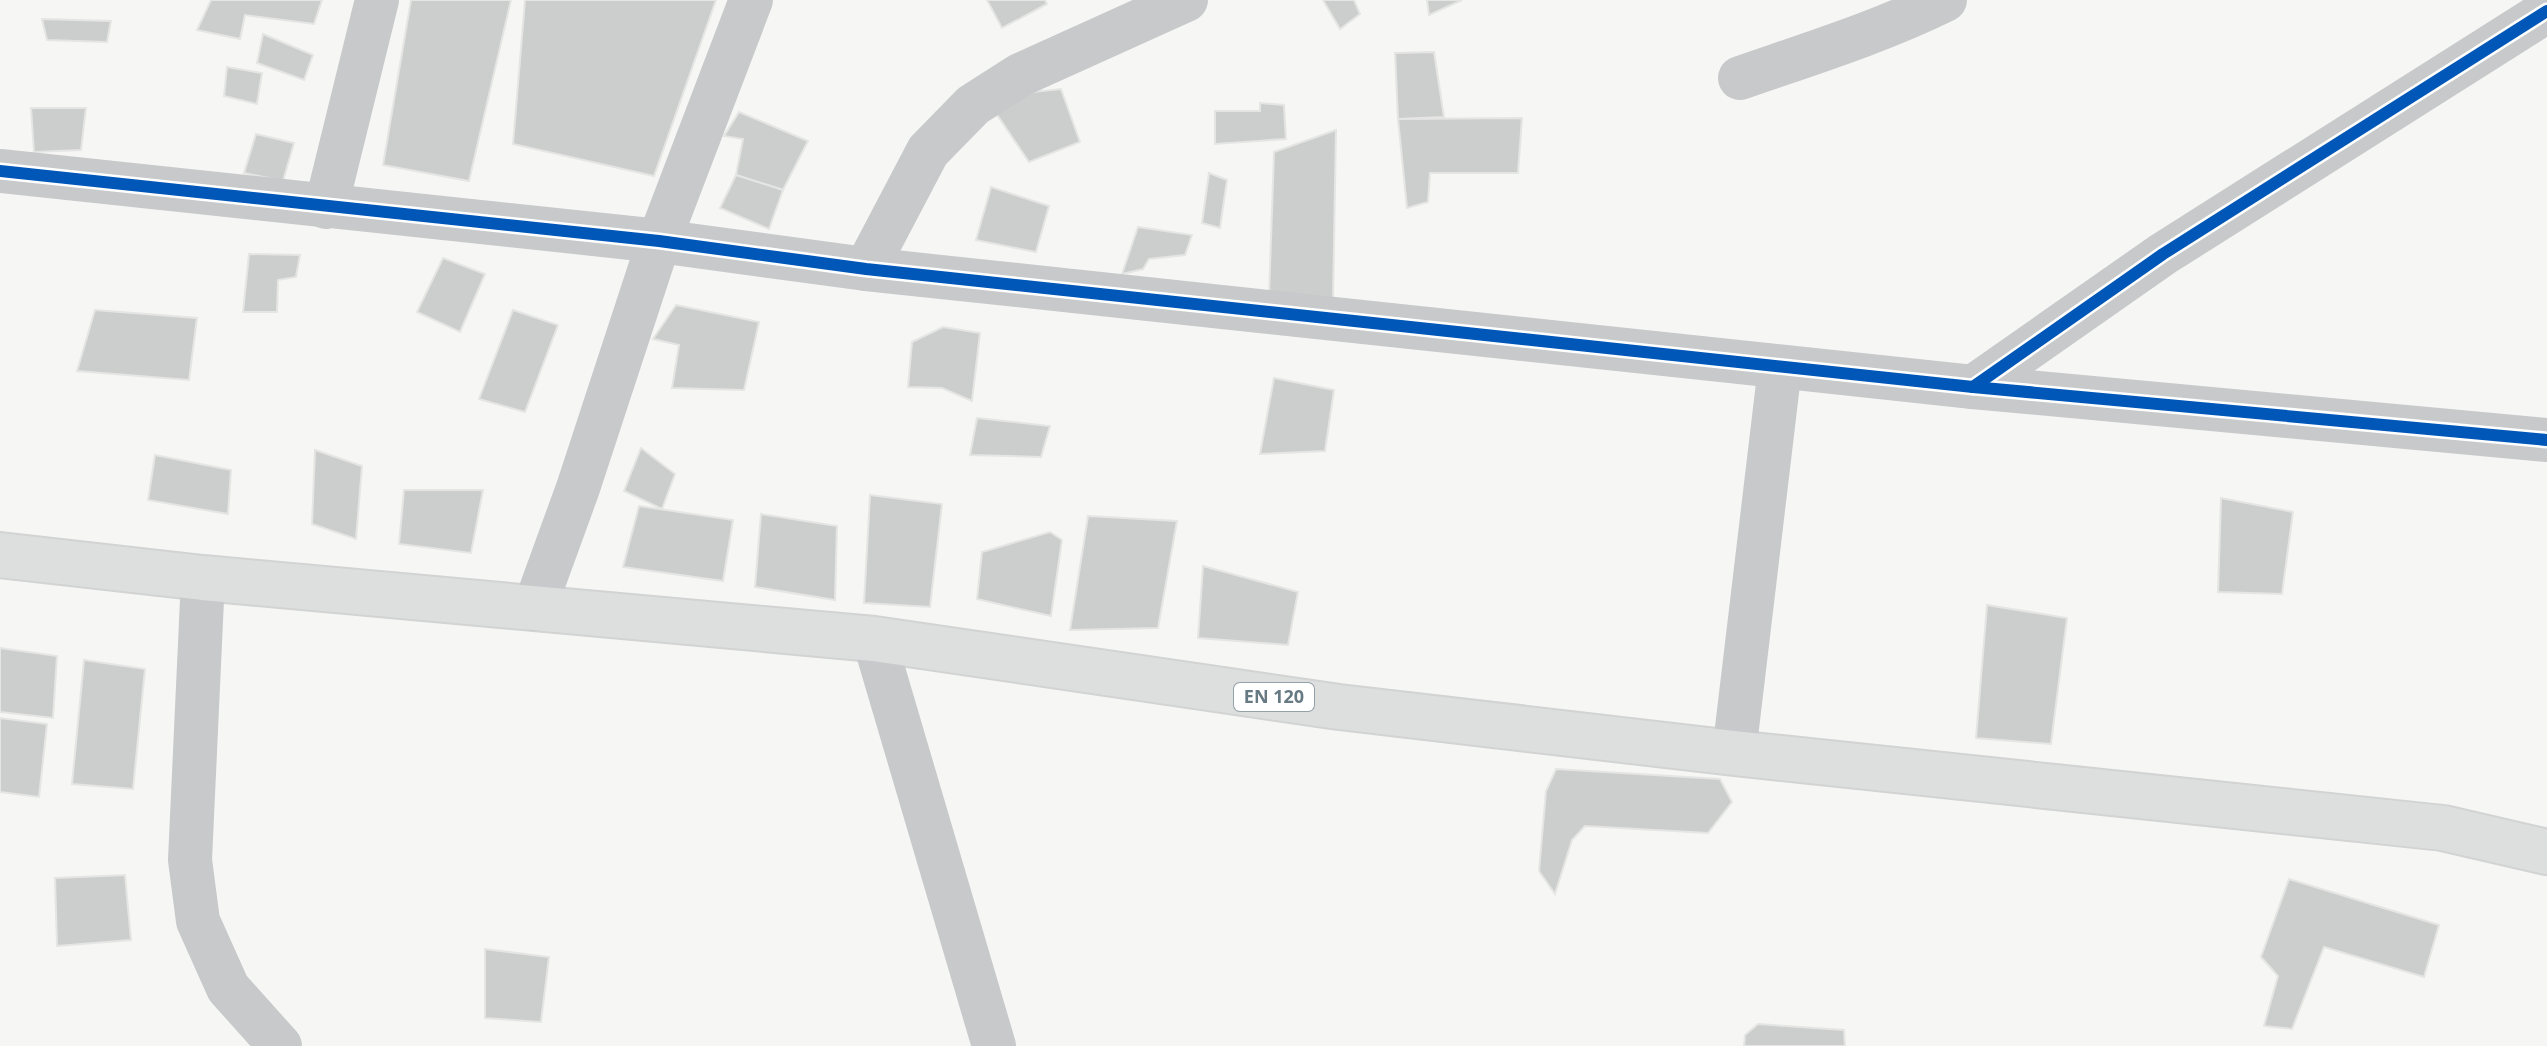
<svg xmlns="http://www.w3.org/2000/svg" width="2547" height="1046" viewBox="0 0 2547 1046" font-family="'Noto Sans',sans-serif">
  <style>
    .building { fill: #cccece; stroke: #e5e5e4; stroke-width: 2 }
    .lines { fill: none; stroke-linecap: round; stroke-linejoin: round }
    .primary-casing { stroke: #d2d3d3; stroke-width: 48 }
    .minor { stroke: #c8c9ca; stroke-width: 44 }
    .primary { stroke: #dddede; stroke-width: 44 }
    .cycleway-casing { stroke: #fff; stroke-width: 17 }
    .cycleway { stroke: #0057b8; stroke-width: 12 }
    .labels { text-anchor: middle; stroke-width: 8; stroke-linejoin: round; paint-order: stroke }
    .shield { fill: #fff; stroke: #95a1a8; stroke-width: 2 }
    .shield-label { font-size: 18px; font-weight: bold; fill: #677983 }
  </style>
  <rect width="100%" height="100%" fill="#f6f6f5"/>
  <g class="building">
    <path d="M211,0H322L314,24L245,15L240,39L197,30Z"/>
    <path d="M411,0H511L469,181L383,165Z"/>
    <path d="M525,0H716L654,176L513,144Z"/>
    <path d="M987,0H1045L1047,4L1002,28Z"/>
    <path d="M1323,0H1354L1360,14L1340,29Z"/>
    <path d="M1427,0H1462L1429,15Z"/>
    <path d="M42,19L111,21L107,42L47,40Z"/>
    <path d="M263,34L313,55L304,80L257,63Z"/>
    <path d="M1434,52L1444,117L1398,119L1395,53Z"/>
    <path d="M227,67L262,73L257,104L224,96Z"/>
    <path d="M1061,89L1080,142L1029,162L985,97Z"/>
    <path d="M1260,103L1284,105L1286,139L1215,144V111H1260Z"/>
    <path d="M31,108H86L81,150L34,152Z"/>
    <path d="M739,112L808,141L783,190L736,175L743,139L724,136Z"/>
    <path d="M1522,118L1518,173H1430L1428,202L1407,208L1398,119Z"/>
    <path d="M1336,130L1333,301L1269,297L1274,152Z"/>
    <path d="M256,134L294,143L283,181L244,173Z"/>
    <path d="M1209,173L1227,180L1220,228L1202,223Z"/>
    <path d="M736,175L783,190L769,229L720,208Z"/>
    <path d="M991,187L1049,206L1036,252L976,240Z"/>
    <path d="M1138,227L1192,235L1185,255L1149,259L1143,269L1122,274Z"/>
    <path d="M249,254L300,255L296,277L278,280L277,312H243Z"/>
    <path d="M443,258L485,274L460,332L417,312Z"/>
    <path d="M676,305L759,322L744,390L672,388L679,345L653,339Z"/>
    <path d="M95,310L197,318L189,380L77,371Z"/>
    <path d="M513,310L558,325L525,412L479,399Z"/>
    <path d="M943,327L980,333L972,401L942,388L908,387L912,342Z"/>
    <path d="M1274,378L1334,390L1325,451L1260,454Z"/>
    <path d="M977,418L1050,426L1041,457L970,455Z"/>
    <path d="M641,448L675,474L662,509L624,491Z"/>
    <path d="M315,450L362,466L356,539L312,524Z"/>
    <path d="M155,455L231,470L228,514L148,500Z"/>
    <path d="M404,490H483L471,553L399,544Z"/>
    <path d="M870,495L942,504L930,607L864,603Z"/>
    <path d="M2221,498L2293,512L2282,594L2218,592Z"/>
    <path d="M639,506L733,520L723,581L623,567Z"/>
    <path d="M761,514L837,526L835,600L755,587Z"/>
    <path d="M1088,516L1177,521L1158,628L1070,630Z"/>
    <path d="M1050,532L1062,540L1051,616L977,599L982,552Z"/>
    <path d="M1203,566L1298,592L1288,645L1198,638Z"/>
    <path d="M1987,605L2067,618L2051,744L1976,738Z"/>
    <path d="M0,648L57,656L53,718L0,712Z"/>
    <path d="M84,660L145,669L133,789L72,784Z"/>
    <path d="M0,718L47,724L39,797L0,792Z"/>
    <path d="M1556,769L1720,779L1732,802L1708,833L1585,826L1572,840L1555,894L1539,871L1546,791Z"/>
    <path d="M125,875L131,940L57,946L55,878Z"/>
    <path d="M2289,879L2439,925L2424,977L2324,947L2292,1029L2264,1026L2278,976L2261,957Z"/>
    <path d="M485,949L549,957L541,1022L485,1018Z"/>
    <path d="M1758,1024L1844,1030L1845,1046H1744L1745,1035Z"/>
  </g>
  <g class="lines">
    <g class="primary-casing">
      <path id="primary" d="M0,555L203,578L874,639L1339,707L1734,753L2443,828L2547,852"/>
    </g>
    <g class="minor">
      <path d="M1740,78C1809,54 1880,32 1945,0"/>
      <path d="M0,171L659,241L866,269L1973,387L2547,440"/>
      <path d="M326,207L377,0"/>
      <path d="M866,269L928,151L973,105L1020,75L1186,0"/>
      <path d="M1973,387L2163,254L2547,11"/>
      <path d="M203,578L190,860L198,921L228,988L280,1046"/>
      <path d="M534,609L578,488L659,241L751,0"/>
      <path d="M874,639L994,1046"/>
      <path d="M1734,753L1780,367"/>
    </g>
    <use href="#primary" class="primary"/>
    <g class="cycleway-casing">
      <g id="cycleway">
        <path d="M0,171L659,241L866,269L1973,387L2547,440"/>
        <path d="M1973,387L2163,254L2547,11"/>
      </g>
    </g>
    <use href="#cycleway" class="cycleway"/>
  </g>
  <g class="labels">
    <rect class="shield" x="1234" y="683" width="80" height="28" rx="6"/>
    <g class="shield-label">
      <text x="1274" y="703">EN 120</text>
    </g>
  </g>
</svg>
